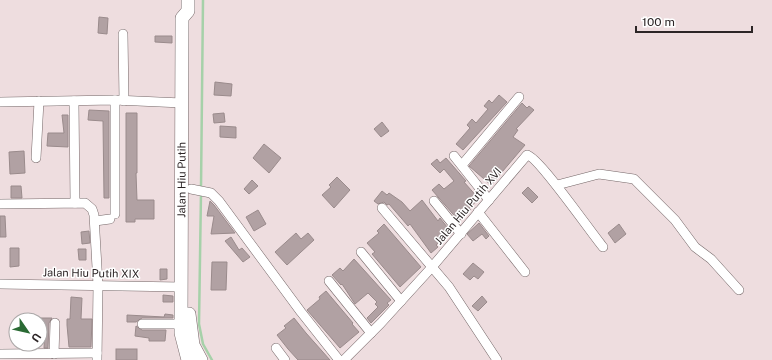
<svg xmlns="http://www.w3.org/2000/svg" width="772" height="360" viewBox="0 0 772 360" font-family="'Public Sans',sans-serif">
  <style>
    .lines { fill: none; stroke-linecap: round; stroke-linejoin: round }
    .stream { stroke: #a6d1a9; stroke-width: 2.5 }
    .building { fill: #b1a1a3; stroke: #9a8b8c }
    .street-casing { stroke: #756768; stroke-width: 10 }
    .secondary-casing { stroke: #756768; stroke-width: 14 }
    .street { stroke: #fff; stroke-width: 9 }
    .secondary { stroke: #fff; stroke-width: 13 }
    .labels { text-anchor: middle; stroke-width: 3; stroke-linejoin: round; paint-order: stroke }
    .street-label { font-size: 11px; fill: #2c2526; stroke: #fff }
  </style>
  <rect width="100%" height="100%" fill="#eedddf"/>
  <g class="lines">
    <g class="stream">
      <path d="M201,188L203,0"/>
      <path d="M201,193L199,324L203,344L212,360"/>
    </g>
  </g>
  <g class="building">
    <path d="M99,17L108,18L107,34L98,33Z"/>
    <path d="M155,36H172V43L155,42Z"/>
    <path d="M215,82L232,84L231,96L214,95Z"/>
    <path d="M499,95L507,102L463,150L456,144L470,128L467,125L472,119L476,123L488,109L484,106L489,100L492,103Z"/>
    <path d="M522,103L527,108L529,106L534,110L516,129L518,130L513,137L525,145L491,185L469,166Z"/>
    <path d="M89,110L109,111V198H104L103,121L88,120Z"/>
    <path d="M126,113H137V173H136L137,200H154V219H135V222H126Z"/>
    <path d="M224,113L225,122L214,123L213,114Z"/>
    <path d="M62,115H68V147L47,146L48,133H64Z"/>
    <path d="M382,122L389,131L381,137L374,129Z"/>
    <path d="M220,126L236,127V138L220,137Z"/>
    <path d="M264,144L281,158L269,173L253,158Z"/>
    <path d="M24,151L25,173L10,174L9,152Z"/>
    <path d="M446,158L466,181L464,182L479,199L469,208L471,210L459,221L432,190L439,184L444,189L454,181L444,169L440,173L431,164L437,159L440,163Z"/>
    <path d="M337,177L350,190L334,208L322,195L331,187L329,185Z"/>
    <path d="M252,180L258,186L249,194L244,189Z"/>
    <path d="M11,186H21L22,198H11Z"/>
    <path d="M528,187L538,197L532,203L522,193Z"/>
    <path d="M382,191L387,195L389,193L402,202L410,211L422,200L438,221L440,218L451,232L436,245L438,247L431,253L410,224L408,226L389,204L387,205L384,202L378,204L374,201Z"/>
    <path d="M210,201L214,205L235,233L211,234L214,216H207Z"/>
    <path d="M258,210L266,224L254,231L246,217Z"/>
    <path d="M0,216H5L6,237H0Z"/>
    <path d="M479,223L489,236L486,239L482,234L473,241L467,234Z"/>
    <path d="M384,224L421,267L400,287L372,254L375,252L367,243L379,233L377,231Z"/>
    <path d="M619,224L626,234L615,243L608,233Z"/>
    <path d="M89,231L90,243L82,244L81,232Z"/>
    <path d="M296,233L301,239L308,233L314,240L287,265L275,252Z"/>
    <path d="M231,237L239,250L242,248L250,257L243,262L225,241Z"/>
    <path d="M10,248H19V266L10,267Z"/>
    <path d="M78,249H86V260H79Z"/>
    <path d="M354,259L391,300L387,303L389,305L371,323L367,318L378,307L375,304L377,302L368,293L355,304L342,284L341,285L332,275L340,268L343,271Z"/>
    <path d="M212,262H227L226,290H211Z"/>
    <path d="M473,263L484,272L478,279L474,276L470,280L463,274Z"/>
    <path d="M160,269H167V279L160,280Z"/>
    <path d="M326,291L353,323L352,324L359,332L340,348L307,310L320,299L319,297Z"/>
    <path d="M163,295L173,296V302H163Z"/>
    <path d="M482,296L487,302L478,311L472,306Z"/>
    <path d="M71,297L82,298L81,319H92L91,347H69L67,325V319H70Z"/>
    <path d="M165,314L173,315V318H142L136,322H127V315L164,317Z"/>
    <path d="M40,318H52L49,323L48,348H44L45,326H40Z"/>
    <path d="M294,318L306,333L330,360H298L288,349L277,335L286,328L284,326Z"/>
    <path d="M136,326L142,330H166L165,341H149V338L135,336Z"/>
    <rect x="116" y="349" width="21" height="11"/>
  </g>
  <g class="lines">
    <g class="street-casing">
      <g id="street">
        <path d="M123,34L124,101"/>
        <path d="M115,100V214"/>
        <path d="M74,101L75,203"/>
        <path d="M0,102L115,100L182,103"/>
        <path d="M454,156L489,200"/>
        <path d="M36,158L39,101"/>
        <path d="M462,165L519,97"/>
        <path d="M557,185L599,174L634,179L675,220L695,247L711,259L739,290"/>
        <path d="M191,189L211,193L219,201L301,312L339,360"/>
        <path d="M434,201L461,234"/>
        <path d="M0,204L85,203L92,209L94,215L98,285L97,360"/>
        <path d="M382,208L449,287L497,360"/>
        <path d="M478,212L525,272"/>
        <path d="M95,221L110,219"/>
        <path d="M361,252L401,301"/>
        <path d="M329,281L371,333"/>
        <path d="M0,284L182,287"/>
        <path d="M142,324H181"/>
        <path d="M276,348L285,360"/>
        <path d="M0,354L97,353"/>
        <path d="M54,354L55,323"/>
        <path d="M344,360L381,323L432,267L527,155C538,156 592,234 603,247"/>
      </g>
    </g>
    <g class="secondary-casing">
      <g id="secondary">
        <path d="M189,314L193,345L201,360"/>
        <path id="s1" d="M188,360L181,333L182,23V18L188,11V0"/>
      </g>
    </g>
    <use href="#street" class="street"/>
    <use href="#secondary" class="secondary"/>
  </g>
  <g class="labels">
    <g class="street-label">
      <text dy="4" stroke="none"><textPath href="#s1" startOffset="181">Jalan Hiu Putih</textPath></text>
      <text transform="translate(468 206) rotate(-50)" y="4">Jalan Hiu Putih XVI</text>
      <text transform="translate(91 273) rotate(1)" y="4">Jalan Hiu Putih XIX</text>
    </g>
  </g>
  <g transform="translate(28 332) rotate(124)"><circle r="19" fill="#ffffff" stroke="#aba8a8"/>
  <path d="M0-3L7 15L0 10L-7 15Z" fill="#2a6a34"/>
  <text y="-6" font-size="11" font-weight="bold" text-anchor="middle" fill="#2c2526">U</text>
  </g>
  <path d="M636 26v6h116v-6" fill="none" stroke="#2c2526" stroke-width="2"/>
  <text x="642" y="26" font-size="12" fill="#2c2526" stroke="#ffffff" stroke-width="3" paint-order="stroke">100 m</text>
</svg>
